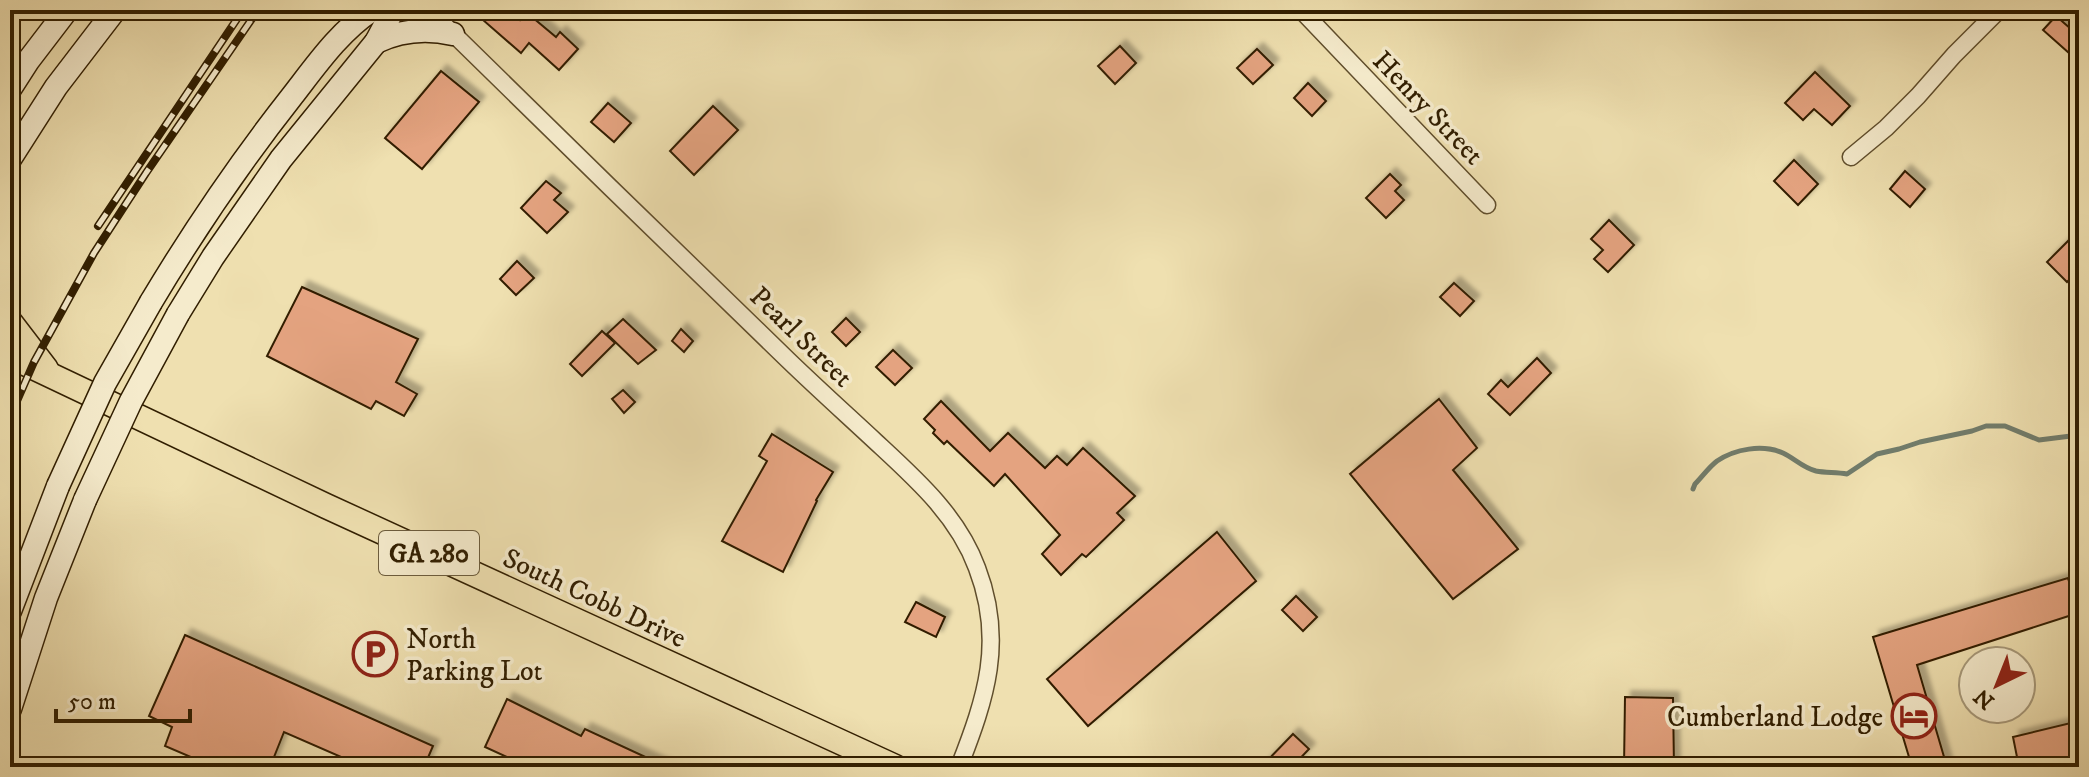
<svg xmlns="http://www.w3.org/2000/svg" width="2089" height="777" viewBox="0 0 2089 777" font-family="'IM FELL DW Pica',serif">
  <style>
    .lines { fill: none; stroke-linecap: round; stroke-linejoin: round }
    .stream { stroke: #717c6b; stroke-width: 5 }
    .building { fill: #e4a380; stroke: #311e00; stroke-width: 2; filter: url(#shadow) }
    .street-casing { stroke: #604e2c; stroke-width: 19 }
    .secondary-casing { stroke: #311e00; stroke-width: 25 }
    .primary-casing { stroke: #311e00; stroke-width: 27 }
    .street { stroke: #f5ebcc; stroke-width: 16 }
    .secondary { stroke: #f5ebcc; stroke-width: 22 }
    .primary { stroke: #efe0b0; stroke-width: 24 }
    .rail-casing { stroke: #311e00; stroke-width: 8 }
    .rail { stroke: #f5ebcc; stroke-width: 5; stroke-dasharray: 15; stroke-linecap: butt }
    .secondary-bridge-casing { stroke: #311e00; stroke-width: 25; stroke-linecap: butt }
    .secondary-bridge { stroke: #f5ebcc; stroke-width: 22 }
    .labels { text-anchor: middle; stroke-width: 7; stroke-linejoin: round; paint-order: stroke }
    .shield { fill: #f5ebcc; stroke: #6c5c3d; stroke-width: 2 }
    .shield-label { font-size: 26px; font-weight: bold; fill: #311e00 }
    .street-label { font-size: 28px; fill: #311e00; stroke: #f5ebcc }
    .poi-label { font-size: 28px; fill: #311e00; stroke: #f5ebcc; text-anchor: start }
  </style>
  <defs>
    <filter id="shadow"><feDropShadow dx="6" dy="-6" stdDeviation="2" flood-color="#0004"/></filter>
  </defs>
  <rect width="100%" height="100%" fill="#efe0b0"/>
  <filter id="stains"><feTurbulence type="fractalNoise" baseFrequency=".0025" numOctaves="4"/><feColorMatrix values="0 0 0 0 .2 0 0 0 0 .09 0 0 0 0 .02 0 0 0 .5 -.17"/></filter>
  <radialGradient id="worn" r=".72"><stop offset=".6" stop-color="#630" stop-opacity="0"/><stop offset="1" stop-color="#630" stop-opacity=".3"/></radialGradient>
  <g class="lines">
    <path class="stream" d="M1693,489L1695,484C1702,477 1709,467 1717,461C1735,449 1762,444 1783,453C1794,458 1803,468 1816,471C1826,473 1836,472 1847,474L1877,454L1899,449L1920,442L1972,431L1986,426H2005L2039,440L2079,435"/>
  </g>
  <g class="building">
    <path d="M492,10H508L520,20L526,12L556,37L560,32L578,49L559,70L529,43L521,53L483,20Z"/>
    <path d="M2056,16L2079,36V41L2069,53L2043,30Z"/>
    <path d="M1120,46L1136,63L1115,84L1098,66Z"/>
    <path d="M1257,49L1273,65L1253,84L1237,68Z"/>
    <path d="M441,71L479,102L422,169L385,138Z"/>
    <path d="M1815,72L1850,106L1832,125L1814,109L1803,120L1785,103Z"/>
    <path d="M1308,83L1326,101L1312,116L1294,98Z"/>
    <path d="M608,103L631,123L614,142L591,122Z"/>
    <path d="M713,106L738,130L694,175L670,151Z"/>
    <path d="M1794,160L1818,184L1798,205L1774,181Z"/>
    <path d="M1905,171L1925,189L1910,207L1890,189Z"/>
    <path d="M1390,174L1401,185L1395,191L1404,200L1386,218L1366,198Z"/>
    <path d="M546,181L561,193L554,200L568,212L547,233L521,208Z"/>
    <path d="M1609,220L1634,245L1608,272L1594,259L1603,250L1591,239Z"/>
    <path d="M2070,239L2079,248V270L2067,282L2047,262Z"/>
    <path d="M517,261L534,278L516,295L500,279Z"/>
    <path d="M1454,283L1474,301L1460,316L1440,297Z"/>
    <path d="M302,287L418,339L396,382L417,394L404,416L376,401L371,409L267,356Z"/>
    <path d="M846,318L860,332L846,346L832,332Z"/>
    <path d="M623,319L656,350L638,364L607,334Z"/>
    <path d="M681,329L693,341L684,352L672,341Z"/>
    <path d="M602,331L615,343L582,376L570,364Z"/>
    <path d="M893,350L912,368L895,385L876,367Z"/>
    <path d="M1537,358L1551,373L1510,415L1488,394L1501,380L1508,387Z"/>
    <path d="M623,390L635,402L624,413L612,399Z"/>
    <path d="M1439,399L1477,448L1453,470L1518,549L1453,599L1350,474Z"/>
    <path d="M941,401L990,451L1008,433L1045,468L1057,456L1067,465L1083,448L1135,496L1117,513L1124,520L1086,557L1082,554L1061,575L1042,554L1060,535L1005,474L994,486L947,441L944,444L933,433L935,430L924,419Z"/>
    <path d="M772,434L833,472L816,500L817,501L783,572L722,541L767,461L759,456Z"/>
    <path d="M1217,532L1256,581L1088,726L1047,679Z"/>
    <path d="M2068,578L2078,613L1917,665L1947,767H1912L1873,637Z"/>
    <path d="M1296,596L1317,617L1303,631L1282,610Z"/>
    <path d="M916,602L945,617L936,637L905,622Z"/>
    <path d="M185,635L433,746L424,767H364L284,732L270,767H214L165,746L172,727L149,716Z"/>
    <path d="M1625,697L1673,698L1674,767H1624Z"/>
    <path d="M507,699L581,736L585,729L667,767H529L485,747Z"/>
    <path d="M2079,721V767H2019L2013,737Z"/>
    <path d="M1293,734L1309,749L1292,767H1261Z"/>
  </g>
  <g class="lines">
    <g class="street-casing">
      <g id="street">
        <path d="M429,10C548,127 668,244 788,360C817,388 847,415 876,442C916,479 958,516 977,568C1005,641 986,698 959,767"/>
        <path d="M1301,10L1487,205"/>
        <path d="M1851,157L1886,128L1918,96L1954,55L1999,10"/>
      </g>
    </g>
    <g class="secondary-casing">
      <g id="secondary">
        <path d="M376,42C401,30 427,28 453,34"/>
        <path d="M10,89L28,61L67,10"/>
        <path d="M10,159L56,87L115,10"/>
        <path d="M151,302C194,230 241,161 293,95C317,64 340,31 372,10"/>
        <path d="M178,314L213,257L281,159L376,42L393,10"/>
        <path d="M10,611L58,486"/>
        <path d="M10,709L46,598L85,500"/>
      </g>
    </g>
    <g class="primary-casing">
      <g id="primary">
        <path d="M10,322L46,369"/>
        <path d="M10,356L326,506L895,767"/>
      </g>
    </g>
    <use href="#street" class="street"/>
    <use href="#secondary" class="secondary"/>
    <use href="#primary" class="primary"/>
    <g class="rail-casing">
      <g id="rail">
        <path d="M98,226L243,10"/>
        <path d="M10,417L34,362L94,253L146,173L258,10"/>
      </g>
    </g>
    <use href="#rail" class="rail"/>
    <g class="secondary-bridge-casing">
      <g id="secondary-bridge">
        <path d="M58,486L105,383L151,302"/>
        <path d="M85,500L131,401L178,314"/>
      </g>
    </g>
    <use href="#secondary-bridge" class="secondary-bridge"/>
  </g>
  <defs>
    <g id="parking-ring" transform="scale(2.3)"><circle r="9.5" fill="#f5ebcc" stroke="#8f2418" stroke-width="1.5"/><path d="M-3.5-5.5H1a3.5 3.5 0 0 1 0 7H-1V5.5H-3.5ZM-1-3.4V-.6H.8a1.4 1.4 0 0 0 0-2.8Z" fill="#8f2418"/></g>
    <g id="hotel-ring" transform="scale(2.3)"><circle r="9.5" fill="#f5ebcc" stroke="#8f2418" stroke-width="1.5"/><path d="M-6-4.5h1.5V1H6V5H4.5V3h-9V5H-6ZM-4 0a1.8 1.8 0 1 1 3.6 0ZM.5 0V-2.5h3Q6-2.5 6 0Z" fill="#8f2418"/></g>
  </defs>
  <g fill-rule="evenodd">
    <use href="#parking-ring" x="375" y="654"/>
    <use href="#hotel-ring" x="1914" y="716"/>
  </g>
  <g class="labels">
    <rect class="shield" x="379" y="531" width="100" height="44" rx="6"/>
    <g class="shield-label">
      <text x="429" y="562">GA 280</text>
    </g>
    <g class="street-label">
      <text transform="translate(1429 107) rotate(46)" y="10">Henry Street</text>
      <text transform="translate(802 336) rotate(44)" y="10">Pearl Street</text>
      <text transform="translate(595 597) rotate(25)" y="10">South Cobb Drive</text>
    </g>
    <g class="poi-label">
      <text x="406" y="648">North<tspan x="406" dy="32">Parking Lot</tspan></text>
      <text x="1883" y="726" text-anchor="end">Cumberland Lodge</text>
    </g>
  </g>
  <rect width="2089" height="777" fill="none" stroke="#efe0b0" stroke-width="40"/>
  <rect x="12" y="12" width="2065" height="753" fill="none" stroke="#311e00" stroke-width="4"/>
  <rect x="20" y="20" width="2049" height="737" fill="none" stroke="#311e00" stroke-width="2"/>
  <g transform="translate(1997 685) rotate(223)"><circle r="38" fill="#f5ebcc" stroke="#a7997a" stroke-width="2"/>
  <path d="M0-6L14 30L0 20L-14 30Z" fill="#8f2418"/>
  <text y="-12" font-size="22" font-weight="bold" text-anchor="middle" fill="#311e00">N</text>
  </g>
  <path d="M56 709v12h134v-12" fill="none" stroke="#311e00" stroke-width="4"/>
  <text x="68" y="709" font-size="24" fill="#311e00" stroke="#f5ebcc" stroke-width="6" paint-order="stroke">50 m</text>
  <rect width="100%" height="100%" filter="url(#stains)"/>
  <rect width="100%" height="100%" fill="url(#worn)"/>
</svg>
